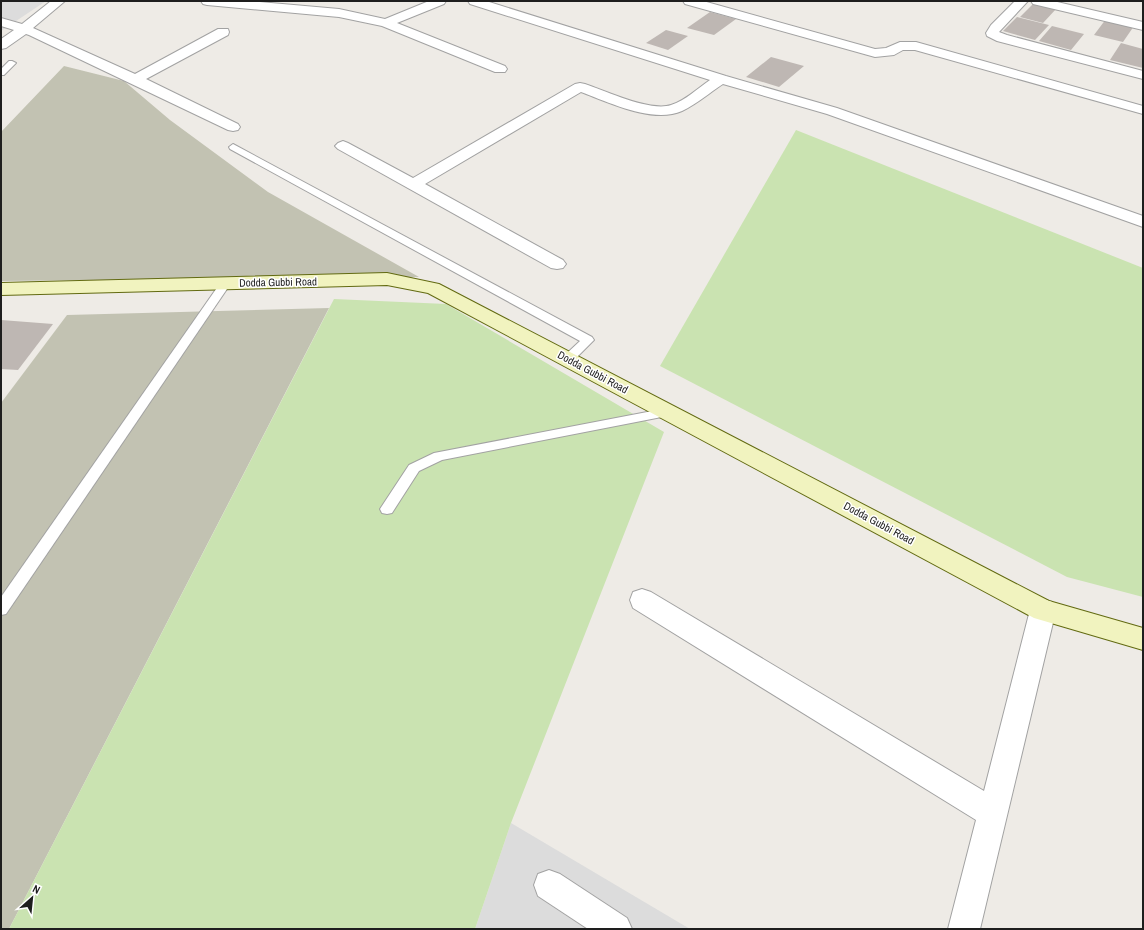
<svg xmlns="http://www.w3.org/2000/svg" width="1144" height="930" viewBox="0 0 1144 930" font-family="'Archivo Narrow',sans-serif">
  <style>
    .residential { fill: #dcdcdc }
    .construction { fill: #c2c2b2 }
    .grass { fill: #cae3b1 }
    .building { fill: #beb7b3 }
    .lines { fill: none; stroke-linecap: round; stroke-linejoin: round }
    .lane-casing { stroke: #a2a2a2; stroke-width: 2 }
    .street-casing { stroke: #a2a2a2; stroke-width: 2 }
    .secondary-casing { stroke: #626a11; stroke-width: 2 }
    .lane { fill: #fff; fill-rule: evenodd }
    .street { fill: #fff; fill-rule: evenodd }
    .secondary { fill: #f1f3bf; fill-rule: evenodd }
    .labels { text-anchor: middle; stroke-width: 3; stroke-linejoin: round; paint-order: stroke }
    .street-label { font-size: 11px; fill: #1e1e1e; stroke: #fff }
  </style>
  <rect width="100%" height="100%" fill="#eeebe6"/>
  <g class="residential">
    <path d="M1,1H46L1,31Z"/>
    <path d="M511,823L690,929H475Z"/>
  </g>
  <g class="construction">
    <path d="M64,66L124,81L170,120L268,192L419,277L1,281V132Z"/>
    <path d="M329,308L9,929H1V403L67,315Z"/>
  </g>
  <g class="grass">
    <path d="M796,130L1143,268V597L1067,577L660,366Z"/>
    <path d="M334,299L446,304L664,432L511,823L475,929H9Z"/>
  </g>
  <g class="building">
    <path d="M1035,2L1057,8L1043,23L1020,17Z"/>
    <path d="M710,12L736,19L714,35L687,28Z"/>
    <path d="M1017,17L1049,25L1035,40L1003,31Z"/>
    <path d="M1106,19L1134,26L1123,42L1094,35Z"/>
    <path d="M1052,26L1084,34L1071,50L1039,41Z"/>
    <path d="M666,30L688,36L668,50L646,43Z"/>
    <path d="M1121,43L1143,49V68L1110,60Z"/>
    <path d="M771,57L804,66L779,87L746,77Z"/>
    <path d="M1,320L53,324L18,370L1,369Z"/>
  </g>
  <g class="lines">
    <g class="lane-casing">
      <g id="lane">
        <path d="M9,61H12L16,63L4,75H1V69Z"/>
        <path d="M233,144L592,337L594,340L572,362H564L562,359L564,356L580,341L230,149L229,147Z"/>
        <path d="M225,281L230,284L229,286L6,614L1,615V597L221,282Z"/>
        <path d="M668,408L672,409L674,412L672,415L442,460L419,471L392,513L387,514L382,513L380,509L409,465L434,453Z"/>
      </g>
    </g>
    <g class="street-casing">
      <g id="street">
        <path d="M51,1H65L33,28L135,74L218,29H228L229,32L228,35L146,79L238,124L240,127L238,130L233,131L228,130L29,35L26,34L6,48L1,49V39L14,30L1,26V18L22,24Z"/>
        <path d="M201,1H247L339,9L385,19L429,1H446L444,4L397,23L505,66L507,69L505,72H495L382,26L339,17L207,5L203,4Z"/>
        <path d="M468,1H486L726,76L837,108L1143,216V227L827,114L723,84C709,93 697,104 682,111C653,124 608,102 581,92L425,184L563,260L566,264L563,268L557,269L551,268L338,149L335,146L338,143L343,141L348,143L413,178L575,84L580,83L585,84C606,91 650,112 671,105C685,101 698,88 710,80L470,4Z"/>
        <path d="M683,1H703L875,49L886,48L900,42H916L1143,106V114L915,50H903L894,55L875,57L685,4Z"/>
        <path d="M1015,1H1028L999,32L1007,35L1143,71V79L997,41L987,36L986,33L991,25Z"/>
        <path d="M1031,1H1053L1143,22V30L1033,4Z"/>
        <path d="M642,589L651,592L984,791L1030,610L1034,602L1043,599L1052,602L1056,610L980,929H948L976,820L633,608L630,600L633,592Z"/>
        <path d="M549,870L560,874L627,918L632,929H588L538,896L534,885L538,874Z"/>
      </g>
    </g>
    <g class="secondary-casing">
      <path id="secondary" d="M387,273L439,284L1049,601L1143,628V650L1034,618L428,293L387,285L1,295V283Z"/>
    </g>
    <use href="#lane" class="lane"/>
    <use href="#street" class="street"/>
    <use href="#secondary" class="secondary"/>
  </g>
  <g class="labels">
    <g class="street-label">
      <text transform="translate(278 282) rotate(-1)" y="4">Dodda Gubbi Road</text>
      <text transform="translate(593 372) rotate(28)" y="4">Dodda Gubbi Road</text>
      <text transform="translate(879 523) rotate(28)" y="4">Dodda Gubbi Road</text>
    </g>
  </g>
  <rect width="1144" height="930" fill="none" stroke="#1e1e1e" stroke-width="4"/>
  <g transform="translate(32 898) rotate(27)" stroke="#ffffff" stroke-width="3" paint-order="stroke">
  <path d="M0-3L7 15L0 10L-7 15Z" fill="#1e1e1e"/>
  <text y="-6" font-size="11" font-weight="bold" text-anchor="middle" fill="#1e1e1e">N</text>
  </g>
</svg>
